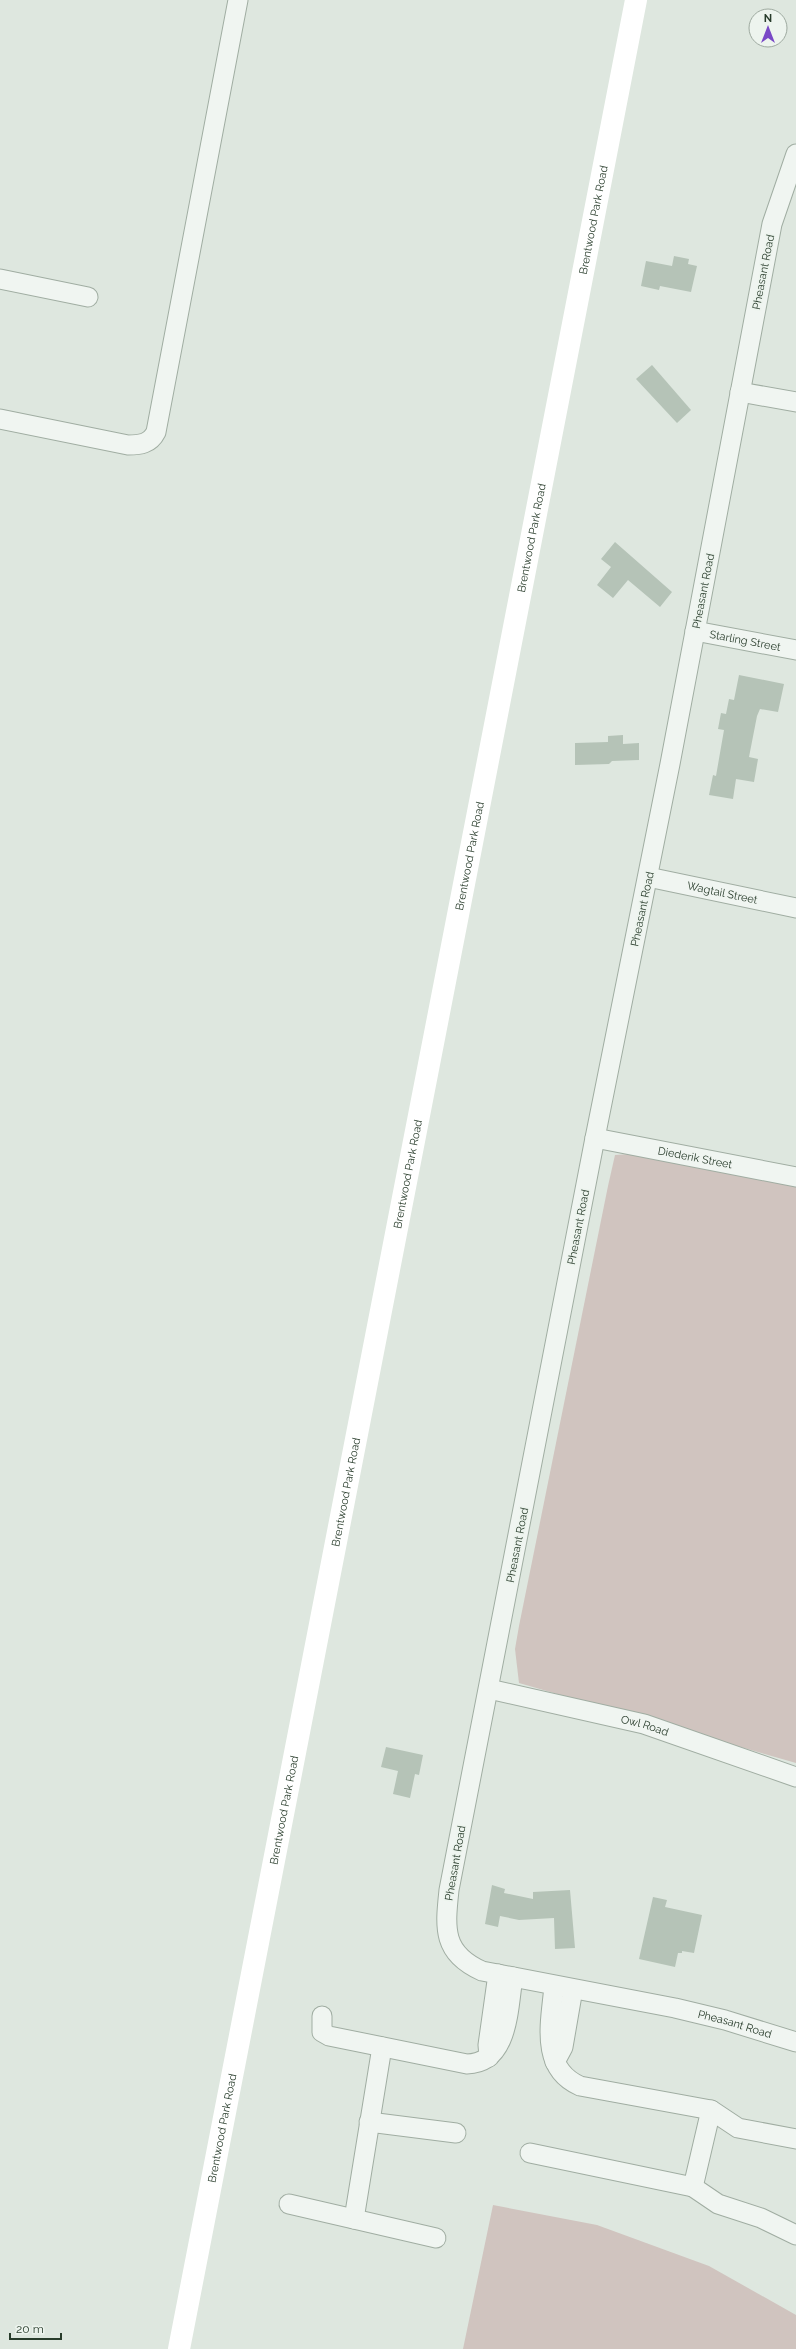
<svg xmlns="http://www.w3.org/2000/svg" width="796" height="2349" viewBox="0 0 796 2349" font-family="Raleway,sans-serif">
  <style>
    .green { fill: #d0c4bf }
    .building { fill: #b5c3b7 }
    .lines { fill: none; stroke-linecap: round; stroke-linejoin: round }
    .street-casing { stroke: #a0ada2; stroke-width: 21 }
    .street { stroke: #f0f5f1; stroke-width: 19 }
    .secondary { stroke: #fff; stroke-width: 22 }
    .labels { text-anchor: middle; stroke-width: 3.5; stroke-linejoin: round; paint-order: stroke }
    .street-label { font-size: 11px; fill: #283c2b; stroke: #edf4ee }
  </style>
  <rect width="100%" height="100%" fill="#dee7df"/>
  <g class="green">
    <path d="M631,1154L796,1185V1763L519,1683L515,1649L519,1626L608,1186L615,1155Z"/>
    <path d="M493,2205L597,2225L709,2266L796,2315V2349H463Z"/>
  </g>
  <g class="building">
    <path d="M674,256L689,259L688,264L697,266L691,292L660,286L659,290L641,286L646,261L672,266Z"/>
    <path d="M652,365L691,410L677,423L636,379Z"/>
    <path d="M615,542L672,592L660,607L628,580L613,598L597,585L611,567L601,559Z"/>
    <path d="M739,675L784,684L778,712L760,709L757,716L749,757L758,759L754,782L736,779L733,799L709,795L713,775L716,776L724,730L718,729L721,713L726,714L729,699L734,700Z"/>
    <path d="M623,735V744L639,743V760L612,761L609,764L575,765V743L608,742V736Z"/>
    <path d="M386,1747L423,1755L419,1775L415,1774L410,1798L393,1794L398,1771L381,1767Z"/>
    <path d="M492,1885L505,1889L504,1893L533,1899V1892L570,1890L575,1948L555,1949L554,1918L519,1920L500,1916L498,1927L485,1924Z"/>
    <path d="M653,1897L667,1900L665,1907L702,1915L694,1953L682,1951V1953H678L675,1967L639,1959Z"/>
  </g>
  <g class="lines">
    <g class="street-casing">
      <g id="street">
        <path id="s1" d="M796,154L772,224L670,764L595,1138L449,1890C445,1928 442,1953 482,1971L675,2008L725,2020L796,2042"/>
        <path d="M0,279L88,297"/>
        <path d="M740,392L796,402"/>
        <path d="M0,419L128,445C140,445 150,444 156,432L238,0"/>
        <path id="s2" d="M695,631L796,650"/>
        <path id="s3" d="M648,877L796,908"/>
        <path id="s4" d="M595,1138L796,1177"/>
        <path id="s5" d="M489,1689L644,1724L796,1777"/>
        <path d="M554,1986C551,2021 539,2068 580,2086L711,2110L738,2128L796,2139"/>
        <path d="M322,2016V2032L329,2036L467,2064C509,2063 508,2008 513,1977"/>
        <path d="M489,2057L488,2045L498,1974"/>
        <path d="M555,2062L563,2047L573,1989"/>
        <path d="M369,2122L456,2133"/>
        <path d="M530,2153L693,2187L711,2110"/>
        <path d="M693,2187L718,2204L761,2218L796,2235"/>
        <path d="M289,2204L436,2238"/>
        <path d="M354,2219L382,2047"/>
      </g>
    </g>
    <use href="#street" class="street"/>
    <path class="secondary" id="s6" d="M179,2349L636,0"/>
  </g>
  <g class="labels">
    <g class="street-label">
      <text dy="4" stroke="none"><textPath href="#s6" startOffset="2169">Brentwood Park Road</textPath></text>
      <text transform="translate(763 272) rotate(-79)" y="4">Pheasant Road</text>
      <text dy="4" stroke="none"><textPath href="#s6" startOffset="1845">Brentwood Park Road</textPath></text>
      <text transform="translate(703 591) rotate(-79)" y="4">Pheasant Road</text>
      <text dy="4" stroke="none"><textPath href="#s2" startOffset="51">Starling Street</textPath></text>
      <text dy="4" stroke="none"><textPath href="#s6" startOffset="1521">Brentwood Park Road</textPath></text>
      <text dy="4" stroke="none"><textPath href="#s3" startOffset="76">Wagtail Street</textPath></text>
      <text transform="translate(642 909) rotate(-78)" y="4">Pheasant Road</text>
      <text dy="4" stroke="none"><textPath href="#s4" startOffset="102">Diederik Street</textPath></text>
      <text dy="4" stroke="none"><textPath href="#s6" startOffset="1197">Brentwood Park Road</textPath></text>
      <text transform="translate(578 1227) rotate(-79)" y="4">Pheasant Road</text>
      <text dy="4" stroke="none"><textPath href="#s6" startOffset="873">Brentwood Park Road</textPath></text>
      <text transform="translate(517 1545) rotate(-79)" y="4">Pheasant Road</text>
      <text dy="4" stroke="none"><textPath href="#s5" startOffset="160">Owl Road</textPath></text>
      <text dy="4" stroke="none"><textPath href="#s6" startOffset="549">Brentwood Park Road</textPath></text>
      <text transform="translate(455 1863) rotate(-80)" y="4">Pheasant Road</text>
      <text dy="4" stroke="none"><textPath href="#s1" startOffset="2126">Pheasant Road</textPath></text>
      <text dy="4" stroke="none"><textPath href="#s6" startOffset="225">Brentwood Park Road</textPath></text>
    </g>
  </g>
  <g transform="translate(768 28)"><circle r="19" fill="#edf4ee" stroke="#9eaaa0"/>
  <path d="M0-3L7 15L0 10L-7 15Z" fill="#7948c6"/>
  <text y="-6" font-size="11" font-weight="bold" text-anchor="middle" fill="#283c2b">N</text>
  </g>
  <path d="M10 2333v6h51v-6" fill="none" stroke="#283c2b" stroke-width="2"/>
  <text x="16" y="2333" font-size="12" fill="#283c2b" stroke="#edf4ee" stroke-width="3" paint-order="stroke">20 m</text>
</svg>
